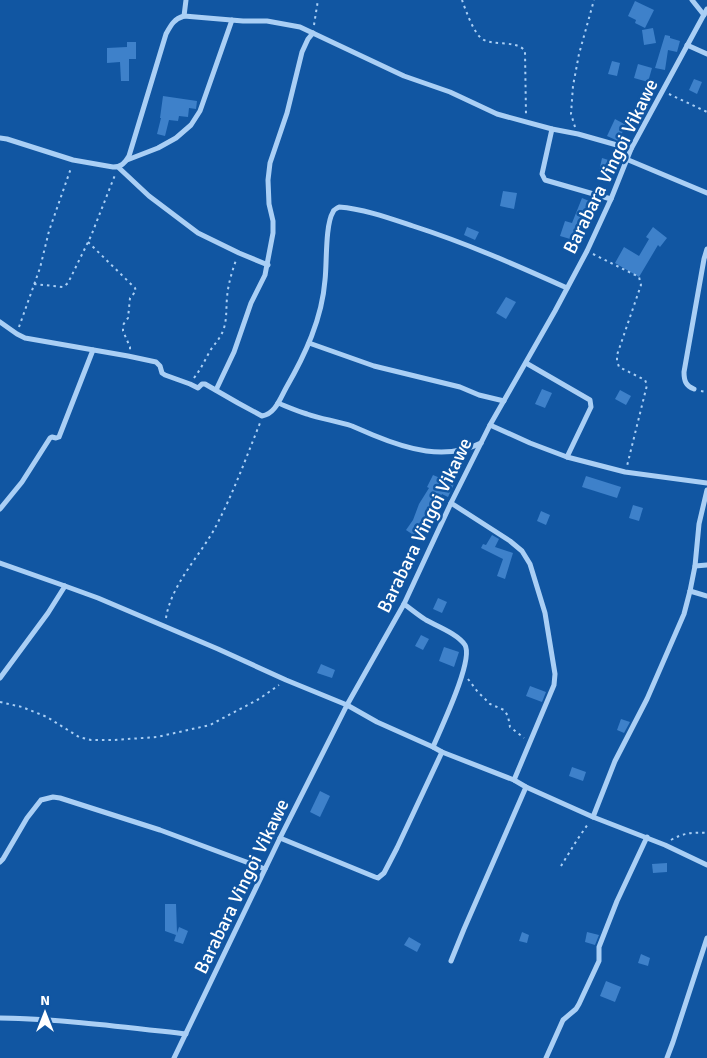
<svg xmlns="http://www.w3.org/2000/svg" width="707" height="1058" viewBox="0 0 707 1058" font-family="Signika,sans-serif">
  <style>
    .building { fill: #3e81ca }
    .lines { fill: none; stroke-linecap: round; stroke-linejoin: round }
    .path { stroke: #aacff5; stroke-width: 2; stroke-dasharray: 2.5 4; stroke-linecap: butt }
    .minor { stroke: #aacff5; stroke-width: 5 }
    .labels { text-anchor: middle; stroke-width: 5; stroke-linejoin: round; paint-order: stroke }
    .street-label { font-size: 19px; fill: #fff; stroke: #1156a2 }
  </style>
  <rect width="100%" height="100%" fill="#1156a2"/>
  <g class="building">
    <path d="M635,1L654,10L645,28L635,23L636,20L628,16Z"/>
    <path d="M653,28L656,43L644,45L642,30Z"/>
    <path d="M665,35L670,36V38L680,41L677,52L668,50L665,70L655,68Z"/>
    <path d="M127,42H136V59H129V81H121L120,62L107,63V48L127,47Z"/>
    <path d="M612,61L620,63L617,76L608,74Z"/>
    <path d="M638,64L652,68L648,82L634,78Z"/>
    <path d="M694,79L702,82L697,94L689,90Z"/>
    <path d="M163,96L197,101L196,109L189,108L188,117L179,116L178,121L169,120L165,136L157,134L161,118H160Z"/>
    <path d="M615,119L626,125L618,141L607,136Z"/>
    <path d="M602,158L618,163L614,176L599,172Z"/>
    <path d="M503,191L517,193L514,209L500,206Z"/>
    <path d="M582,198L589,201L579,225L581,226L577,241L560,236L565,221L572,223Z"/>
    <path d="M467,227L479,232L475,240L464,235Z"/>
    <path d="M653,227L667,238L660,247L658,245L639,277L615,263L624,247L639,256L649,239L646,237Z"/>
    <path d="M506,297L516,302L506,319L496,313Z"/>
    <path d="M542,389L552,393L545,408L535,404Z"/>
    <path d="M620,390L631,396L626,405L615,399Z"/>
    <path d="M433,475L454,484L448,497L442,494L440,498L436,497L425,525L423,524L415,536L406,530L413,520L419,504L429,488L427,487Z"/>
    <path d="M586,476L621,487L617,498L582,487Z"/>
    <path d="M633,505L643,508L639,521L629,518Z"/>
    <path d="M541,511L550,515L546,525L537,521Z"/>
    <path d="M492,535L499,539L495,547L513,553L505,579L497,576L503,559L481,548L483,544L486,545Z"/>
    <path d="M438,598L447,602L442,613L433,609Z"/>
    <path d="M421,635L429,639L423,650L415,646Z"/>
    <path d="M444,647L459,652L454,667L439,661Z"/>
    <path d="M321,664L335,670L332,678L317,673Z"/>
    <path d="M530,686L546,692L542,702L526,696Z"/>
    <path d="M621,719L630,722L624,733L617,730Z"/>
    <path d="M572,767L586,772L583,781L569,776Z"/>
    <path d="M320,791L330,796L320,817L310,812Z"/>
    <path d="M667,863V872L653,873L652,864Z"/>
    <path d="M165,904H176L177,933L179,927L188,931L183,944L174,941L176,935L165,931Z"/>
    <path d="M522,932L529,935L527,943L519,941Z"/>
    <path d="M587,932L599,935L595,945L585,942Z"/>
    <path d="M409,937L421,944L417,952L404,945Z"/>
    <path d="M641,954L650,958L648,966L638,963Z"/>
    <path d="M606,981L621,987L615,1002L600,996Z"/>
  </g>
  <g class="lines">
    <g class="path">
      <path d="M462,0C466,11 473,31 481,38C491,47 516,39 525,51L526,115"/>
      <path d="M314,25L318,0"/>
      <path d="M669,94L707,112"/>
      <path d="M575,127L571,114L573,86L579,54L594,0"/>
      <path d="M88,242L135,288L136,291L130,298L128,318L123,325V331L130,347V350"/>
      <path d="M593,254L639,277L641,285L617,355V361L619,367L645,380L647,385L627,466"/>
      <path d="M34,284L63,287L68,283L91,236L115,175"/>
      <path d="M19,327L40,268L49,231L71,168"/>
      <path d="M194,378C201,369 205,360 210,351C215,343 221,338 224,328C227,318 226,308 227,298C228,284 232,272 236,260"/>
      <path d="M701,391L707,392"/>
      <path d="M166,618C171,585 199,557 215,528C233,494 246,458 260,423"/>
      <path d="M468,679L477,691L490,704L504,710L508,716L510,727L524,738"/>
      <path d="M0,702L22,707L47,717L79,737L91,740H114L157,737L210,725L259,699L279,685"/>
      <path d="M671,840C683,833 693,832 707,833"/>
      <path d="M561,866L577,840L588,824"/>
    </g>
    <g class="minor">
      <path d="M692,0L704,15"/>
      <path d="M184,16L186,0"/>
      <path d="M687,45L707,54"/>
      <path d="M552,129L542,174L545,180L611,199"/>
      <path d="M0,138L7,139L73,160L113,167C121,167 125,163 129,156L166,34C171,25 174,19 184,16L243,21H267L300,27L404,76L450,92L497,114L552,129L578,134L631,149"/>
      <path d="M626,159L707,193"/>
      <path d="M127,160L158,148L176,138L191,125L200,111L232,20"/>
      <path d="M118,167L149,196L198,233L239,253L268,265"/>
      <path d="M0,322L17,334L25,338L128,356L156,362L160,366L162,373L165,375L190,384L198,388L202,384H205L238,403L262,416C275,414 280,399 286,388C305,355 322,319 325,280C327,264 325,225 333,212C334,209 336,209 339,207C364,209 389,218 413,226C466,243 516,265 567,288"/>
      <path d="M309,343L374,366L460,387L479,395L504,401"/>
      <path d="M526,363L590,400L591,407L567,457"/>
      <path d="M694,389C686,386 684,381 684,372L704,259L707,249"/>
      <path d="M216,390L234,352L251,303L265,275L273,233V221L269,204L268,180L270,163L287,113L302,52L308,39L313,33"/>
      <path d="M278,403C288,407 297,411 307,414C321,419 337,421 352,426C359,429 366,432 373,435C407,449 445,461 481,443"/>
      <path d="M490,425L530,443L567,457L625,472L707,483"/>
      <path d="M451,503L510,541L522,551L530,564L545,613L555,674L554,685L514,780"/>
      <path d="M0,509L22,482L50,438L52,437L56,438L59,437L93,350"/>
      <path d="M0,563L65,586L98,598L218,649L286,680L347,705L377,722L433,747L442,752L514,780L526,787L593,817L665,845L707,865"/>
      <path d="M695,566L707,565"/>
      <path d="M690,591L707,596"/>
      <path d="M404,604C411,609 418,615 426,620C437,626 458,634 465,645C474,660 440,730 433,747"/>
      <path d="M0,678L48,613L65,586"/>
      <path d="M593,817L615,761L647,699L684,614L690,591L695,566L699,524L707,490"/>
      <path d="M280,838L375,877L378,878L384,873L397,848L442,752"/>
      <path d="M0,862L3,859L27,818L41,800L53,797L60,798L160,830L265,869"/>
      <path d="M451,961L464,929L526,787"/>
      <path d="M0,1018C62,1019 124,1027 186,1034"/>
      <path d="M174,1058L280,838L347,705L404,604L451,503L490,425L555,311L587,251L611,199L631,149L707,9"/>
      <path d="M546,1058L563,1020L576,1009L579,1004L599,961V947L617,901L647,837"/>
      <path d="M667,1058L673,1042L707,938"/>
    </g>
  </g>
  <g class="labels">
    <g class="street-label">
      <text transform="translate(610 166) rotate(-64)" y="7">Barabara Vingoi Vikawe</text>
      <text transform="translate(424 525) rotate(-64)" y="7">Barabara Vingoi Vikawe</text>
      <text transform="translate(241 886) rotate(-64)" y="7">Barabara Vingoi Vikawe</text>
    </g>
  </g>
  <g transform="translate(45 1013)" stroke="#1156a2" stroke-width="4" paint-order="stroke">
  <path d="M0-4L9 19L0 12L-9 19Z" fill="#ffffff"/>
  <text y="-8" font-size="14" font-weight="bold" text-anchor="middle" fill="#ffffff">N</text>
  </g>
</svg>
